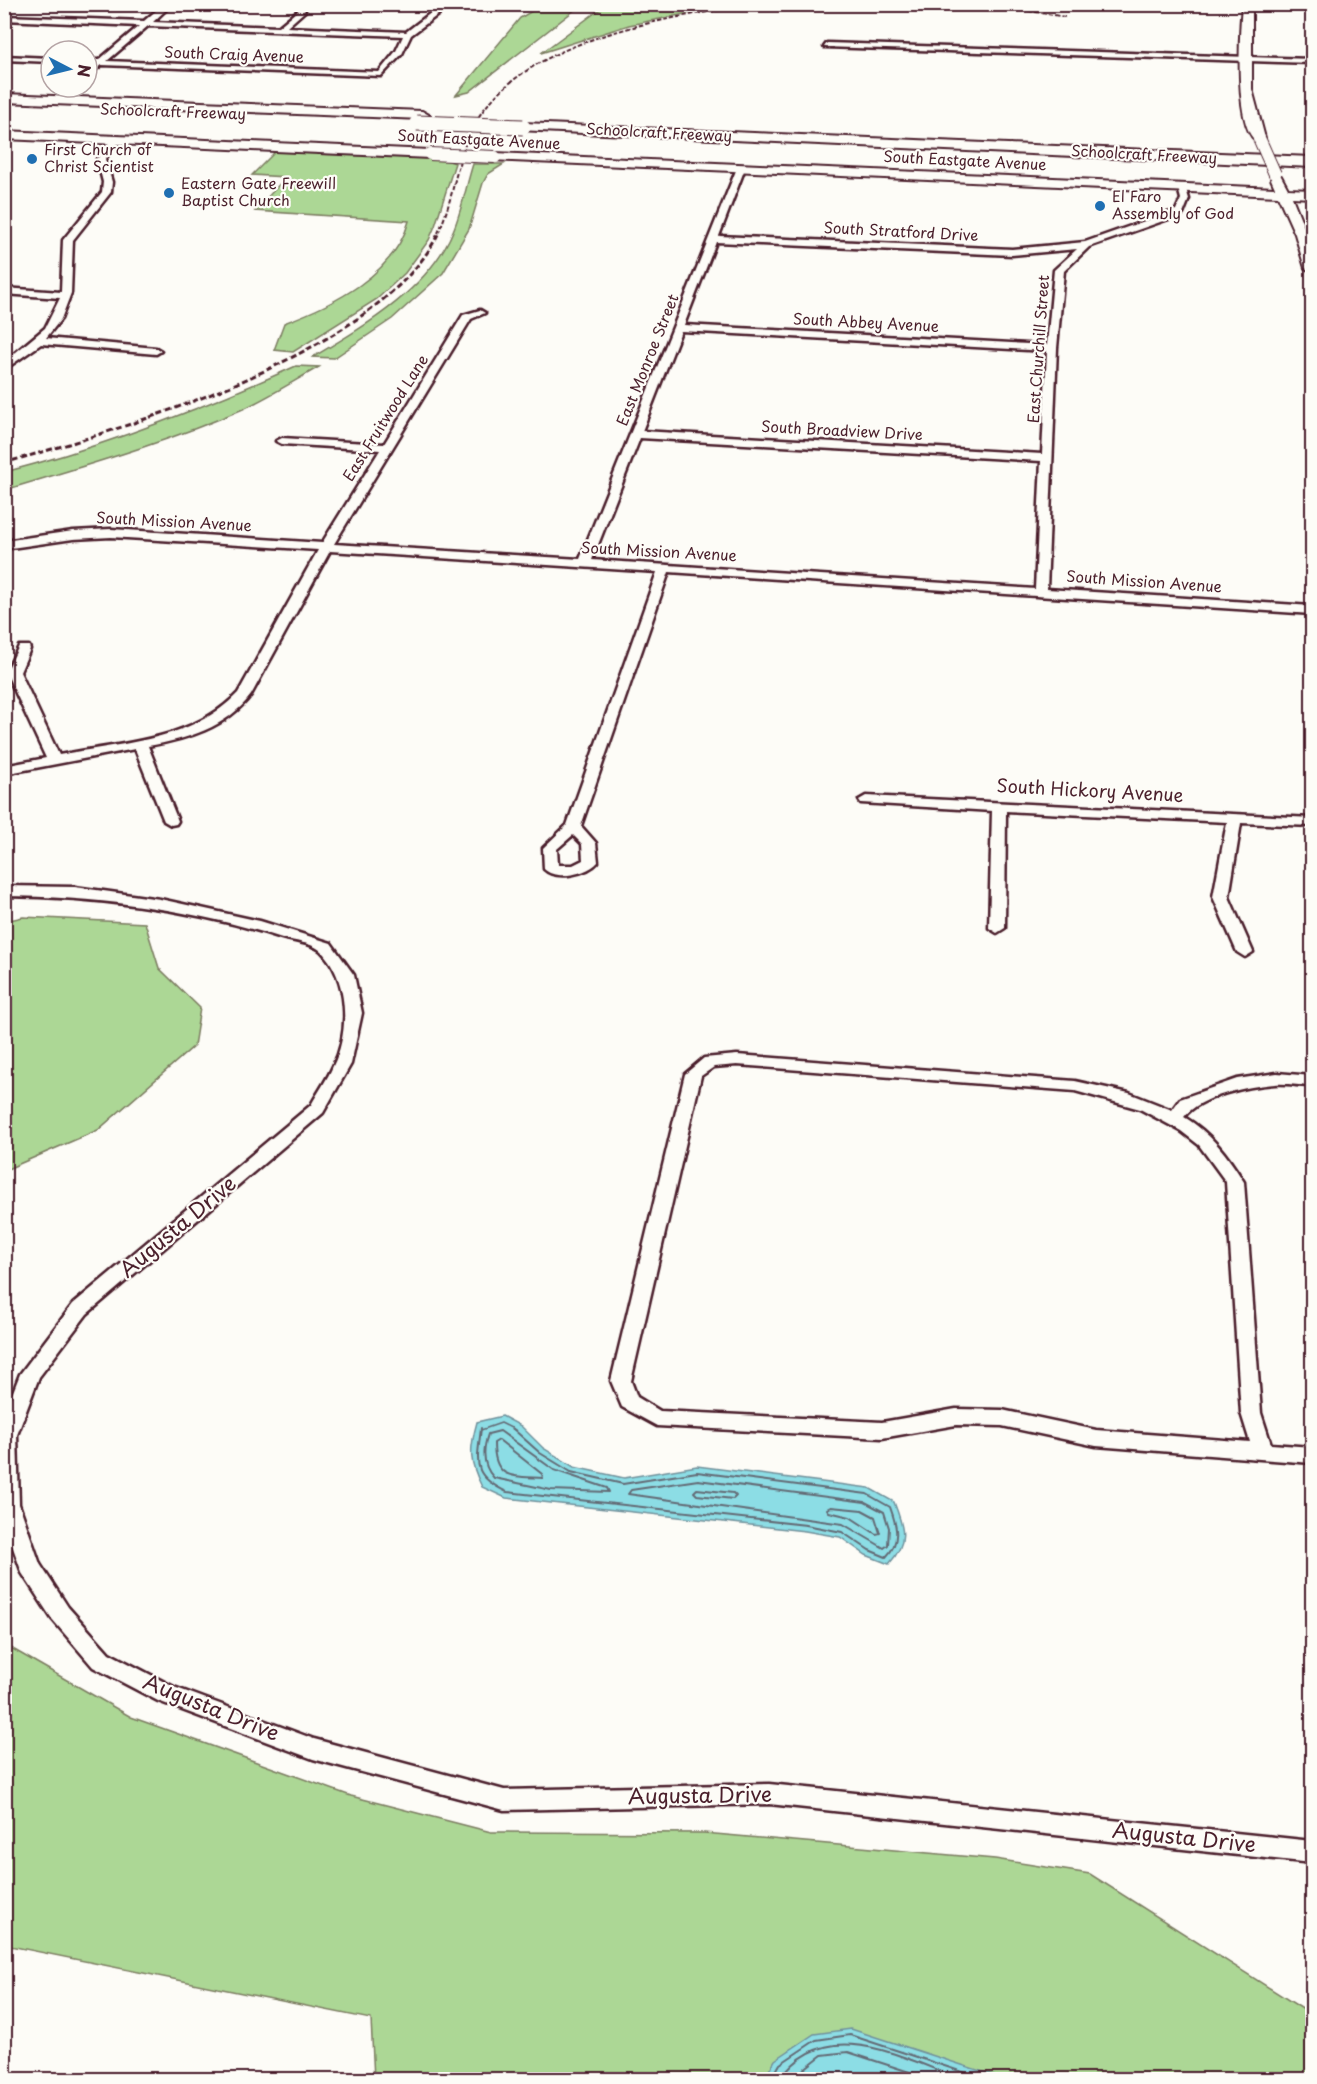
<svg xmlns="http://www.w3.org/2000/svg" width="1317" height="2084" viewBox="0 0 1317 2084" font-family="'Playpen Sans',sans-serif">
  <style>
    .green { fill: #acd795; stroke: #7b7b60; stroke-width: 1.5 }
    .water { fill: #8cdde5; stroke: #72919b; stroke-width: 1.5 }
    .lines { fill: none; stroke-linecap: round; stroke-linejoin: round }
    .shore-far1 { stroke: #646b75; stroke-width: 1.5 }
    .shore { stroke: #646b75; stroke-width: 2 }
    .street-casing { stroke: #4a1f2b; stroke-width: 5 }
    .secondary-casing { stroke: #4a1f2b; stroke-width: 4 }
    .highway-casing { stroke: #4a1f2b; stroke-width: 4 }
    .street { fill: #fdfcf7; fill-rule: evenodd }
    .secondary { fill: #fdfcf7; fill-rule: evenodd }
    .highway { fill: #fdfcf7; fill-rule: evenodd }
    .rail-far1 { stroke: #4a1f2b; stroke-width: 2; stroke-dasharray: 4.5 2; stroke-linecap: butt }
    .rail { stroke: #4a1f2b; stroke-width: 3; stroke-dasharray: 6 3; stroke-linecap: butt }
    .secondary-bridge-casing { stroke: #4a1f2b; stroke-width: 14; stroke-linecap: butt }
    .highway-bridge-casing { stroke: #4a1f2b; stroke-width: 17; stroke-linecap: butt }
    .secondary-bridge { stroke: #fdfcf7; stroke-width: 12 }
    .highway-bridge { stroke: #fdfcf7; stroke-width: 15 }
    .poi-dot { fill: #1f6fb2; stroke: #fdfcf7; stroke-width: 2 }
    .labels { text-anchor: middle; stroke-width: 4.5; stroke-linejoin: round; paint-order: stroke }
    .far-street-label { font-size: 15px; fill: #4a1f2b; stroke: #fdfcf7 }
    .far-poi-label { font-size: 15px; fill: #4a1f2b; stroke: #fdfcf7; text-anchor: start }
    .street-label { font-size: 18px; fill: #4a1f2b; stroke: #fdfcf7 }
    .near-street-label { font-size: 21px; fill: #4a1f2b; stroke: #fdfcf7 }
  </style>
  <rect width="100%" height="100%" fill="#fdfcf7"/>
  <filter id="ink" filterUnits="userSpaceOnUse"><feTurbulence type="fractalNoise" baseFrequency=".0167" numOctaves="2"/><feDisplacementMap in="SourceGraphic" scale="12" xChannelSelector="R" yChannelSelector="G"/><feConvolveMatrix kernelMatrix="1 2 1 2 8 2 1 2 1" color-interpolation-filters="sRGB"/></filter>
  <g filter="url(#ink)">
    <g class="green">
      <path d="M607,4H731V5L629,25L541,53Z"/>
      <path d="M542,5H581L469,92L456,95L520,18Z"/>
      <path d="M277,150L437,157L455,163L435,226L429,240L405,273L377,299L293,352L274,350L284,323C333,305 394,275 409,221L255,211L286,177L252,175Z"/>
      <path d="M473,164H504L488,174L483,183L469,229L443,273L392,319L334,358L313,357C365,326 429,289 453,231C462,210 466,186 473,164Z"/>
      <path d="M296,366L319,367C294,381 269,397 243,409C166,443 84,466 5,490V472C106,446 201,409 296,366Z"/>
      <path d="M23,917L145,923L159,968L200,1008L194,1046L98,1130L5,1170V921Z"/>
      <path d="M4,1644L131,1717L351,1796L491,1832L704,1833L995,1859L1090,1874L1312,2015V2079H374L371,2019L5,1945Z"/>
    </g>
    <g class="water">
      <path d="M502,1416L521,1426L543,1448L574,1467L624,1478L697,1466L869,1488L894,1502C904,1528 909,1542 889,1564L866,1555L840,1537L805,1531L506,1498L482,1487C469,1461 469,1451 477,1422Z"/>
      <path d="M851,2029L1005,2079H764L775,2060L814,2034Z"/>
    </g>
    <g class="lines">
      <path class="shore-far1" d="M481,1430L501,1423L515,1430"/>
      <g class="shore">
        <path d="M481,1428C477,1464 471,1475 507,1492L806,1525L842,1532L869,1550L886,1557C901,1542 897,1526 890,1507L867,1494L697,1472L623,1484L571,1472L540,1453L512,1428"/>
        <path d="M500,1431L554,1470L607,1488L609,1492L551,1490L494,1478C482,1466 483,1449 488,1434Z"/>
        <path d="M499,1440L542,1474L543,1478C512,1476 494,1480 494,1443Z"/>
        <path d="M698,1480L865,1502L884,1512L889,1528L888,1545L884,1548L843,1524L628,1494L631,1490Z"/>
        <path d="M697,1489L733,1493L736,1496L733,1499L697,1495L694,1492Z"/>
        <path d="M831,1507L862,1510L875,1517L880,1533L876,1534L850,1517L829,1512L827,1509Z"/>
        <path d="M771,2080L780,2064L816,2040L850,2035L987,2080"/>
        <path d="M780,2080C826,2012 904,2059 963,2080"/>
        <path d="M790,2080L822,2055L848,2052L934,2080"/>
      </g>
      <g class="street-casing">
        <g id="street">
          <path d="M164,4H172L153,22L278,27L302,7L305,11L287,27L406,32L432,12L439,14L411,35L402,54L381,76L102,65L87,76V70L93,65L87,64V60H99L139,26L4,20V16L144,21ZM148,26L403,36L396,51L379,72L107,61Z"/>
          <path d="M827,43L1312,59V63L824,47Z"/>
          <path d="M4,56L51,58V62L4,60Z"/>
          <path d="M112,139L119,141L105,159L112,182L111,192L73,240L71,293L61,319L46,338L156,348L161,351L156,354L41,344L4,370V362L45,328L60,298L4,294V288L61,292L63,240L102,192L103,182L97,159Z"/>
          <path d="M741,165L745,168L719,236L1012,249L1085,242L1176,210L1181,199L1178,188L1185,186L1189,199L1183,214L1089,247L1064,271L1057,348L1047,589L1312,606V614L669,572L581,826L596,843L598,862C588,874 556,881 544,869L543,848L567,825L657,572L330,551L251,695C226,728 187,739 148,746L178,821L176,824L171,825L164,821L135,749L4,774V766L46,758L6,672L19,646H29L30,649L20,672L59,755C120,743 193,741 238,693L318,550L111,537L73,539L4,549V541L73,531L111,529L322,543L380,450L282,444L276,441L282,438L384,444L463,315L480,310L485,313L471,319L334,544L580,559L737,168ZM716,242L1012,255L1077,249L1054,270L1047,345L684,325ZM681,331L1047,351L1042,454L642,431ZM640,438L1041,461L1035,589L592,560ZM573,835L582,844L583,860L573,865H558L557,849Z"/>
          <path d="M866,796L1312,818V826L1241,823L1229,897L1253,952L1245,957L1237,952L1213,897L1227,822L1006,811L1005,928L997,933L989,928L992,811L861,803L859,800Z"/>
          <path d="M4,886L75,887L160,899L260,921L331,943L354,975L362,1013L351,1064L323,1113L87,1314L39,1377L17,1435L19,1504L40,1564L68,1607L109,1653L174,1687L314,1739L504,1790L769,1784L1312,1841V1863L769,1804L504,1810L313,1759L158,1701L93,1667L52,1619L22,1573L4,1522V1415L20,1374L73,1304L311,1105C318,1092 327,1080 333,1066C350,1032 349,979 321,951C313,943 293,941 282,938C192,909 99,897 4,896Z"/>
          <path d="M737,1055L1075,1081L1129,1093L1172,1110L1180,1099L1237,1079L1277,1073L1312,1076V1086C1300,1086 1287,1083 1275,1084C1248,1086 1200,1096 1184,1117C1211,1133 1228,1156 1244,1182L1261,1413L1271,1444L1312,1447V1463L1096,1446L1002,1426L956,1425L882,1438L657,1426L622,1407L611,1381L685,1074L704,1058ZM737,1065L1075,1091L1140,1109L1181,1131L1199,1145L1226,1182L1241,1413L1250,1442L1096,1430L1002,1410L956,1409L882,1422L660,1411L637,1397L631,1381L701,1076L714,1067Z"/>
        </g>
      </g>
      <g class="secondary-casing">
        <g id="secondary">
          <path d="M1242,4H1252V89L1265,138L1259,142C1233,134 1240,27 1242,4Z"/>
          <path d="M4,131L430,150L436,154L430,158L4,139Z"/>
          <path d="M495,153L1275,188L1271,179L1277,175L1281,176L1288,189L1312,190V198L1292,197L1312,247V272L1305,268L1295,234L1278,196L491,160V154Z"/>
        </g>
      </g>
      <g class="highway-casing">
        <g id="highway">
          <path d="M4,94L422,111L429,115L422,119L4,102Z"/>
          <path d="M523,123L1312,157V167L518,130L516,127L518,124Z"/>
        </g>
      </g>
      <use href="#street" class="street"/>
      <use href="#secondary" class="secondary"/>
      <use href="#highway" class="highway"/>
      <g class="rail-far1">
        <path d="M990,4L1065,17"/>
        <path d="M1059,4L1095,6"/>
        <path d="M1248,4L1312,7"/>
        <path d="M438,233C455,198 456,154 476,121C528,36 672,16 763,4"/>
      </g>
      <path class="rail" d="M4,463C124,429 384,351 439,232"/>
      <g class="secondary-bridge-casing">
        <g id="secondary-bridge">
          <path d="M1259,138L1275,174"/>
          <path d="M430,154L495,157"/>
        </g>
      </g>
      <g class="highway-bridge-casing">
        <path id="highway-bridge" d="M417,123L523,127"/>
      </g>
      <use href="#secondary-bridge" class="secondary-bridge"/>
      <use href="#highway-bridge" class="highway-bridge"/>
    </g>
  </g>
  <g class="poi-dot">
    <circle cx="32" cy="159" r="6"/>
    <circle cx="169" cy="193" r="6"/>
    <circle cx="1100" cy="206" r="6"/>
  </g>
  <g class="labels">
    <g class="far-street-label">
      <text transform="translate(234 55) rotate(2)" y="5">South Craig Avenue</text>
      <text transform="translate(173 112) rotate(2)" y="5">Schoolcraft Freeway</text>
      <text transform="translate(659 133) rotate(3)" y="5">Schoolcraft Freeway</text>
      <text transform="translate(479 140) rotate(3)" y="5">South Eastgate Avenue</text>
      <text transform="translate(1144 155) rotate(3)" y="5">Schoolcraft Freeway</text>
      <text transform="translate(965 161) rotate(3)" y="5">South Eastgate Avenue</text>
      <text transform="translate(901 232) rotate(3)" y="5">South Stratford Drive</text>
      <text transform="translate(866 323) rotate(3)" y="5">South Abbey Avenue</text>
      <text transform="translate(1039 349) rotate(-86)" y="5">East Churchill Street</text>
      <text transform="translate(648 360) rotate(-68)" y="5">East Monroe Street</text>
      <text transform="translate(386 418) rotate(-58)" y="5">East Fruitwood Lane</text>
      <text transform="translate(842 431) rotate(3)" y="5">South Broadview Drive</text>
      <text transform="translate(174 522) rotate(3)" y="5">South Mission Avenue</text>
      <text transform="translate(659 552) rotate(3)" y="5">South Mission Avenue</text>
      <text transform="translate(1144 582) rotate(4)" y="5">South Mission Avenue</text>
    </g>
    <g class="far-poi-label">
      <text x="44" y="155">First Church of<tspan x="44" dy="17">Christ Scientist</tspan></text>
      <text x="181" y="189">Eastern Gate Freewill<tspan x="181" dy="17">Baptist Church</tspan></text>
      <text x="1112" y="202">El Faro<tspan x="1112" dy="17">Assembly of God</tspan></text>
    </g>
    <g class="street-label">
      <text transform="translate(1090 791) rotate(3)" y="6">South Hickory Avenue</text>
    </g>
    <g class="near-street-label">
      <text transform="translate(178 1227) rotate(-40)" y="7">Augusta Drive</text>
      <text transform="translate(211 1708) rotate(22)" y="7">Augusta Drive</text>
      <text transform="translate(700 1796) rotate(-1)" y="7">Augusta Drive</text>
      <text transform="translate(1184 1838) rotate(6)" y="7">Augusta Drive</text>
    </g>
  </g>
  <rect width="1317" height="2084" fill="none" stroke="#fdfcf7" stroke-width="24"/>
  <rect x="12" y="12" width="1293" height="2060" fill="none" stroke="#4a1f2b" stroke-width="2" filter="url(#ink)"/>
  <g transform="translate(69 69) rotate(97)"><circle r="28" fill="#fdfcf7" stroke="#b5a4a5" stroke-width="1.5"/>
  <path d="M0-4.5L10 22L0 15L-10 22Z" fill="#1f6fb2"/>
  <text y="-9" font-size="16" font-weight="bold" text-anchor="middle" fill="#4a1f2b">N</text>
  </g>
</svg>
